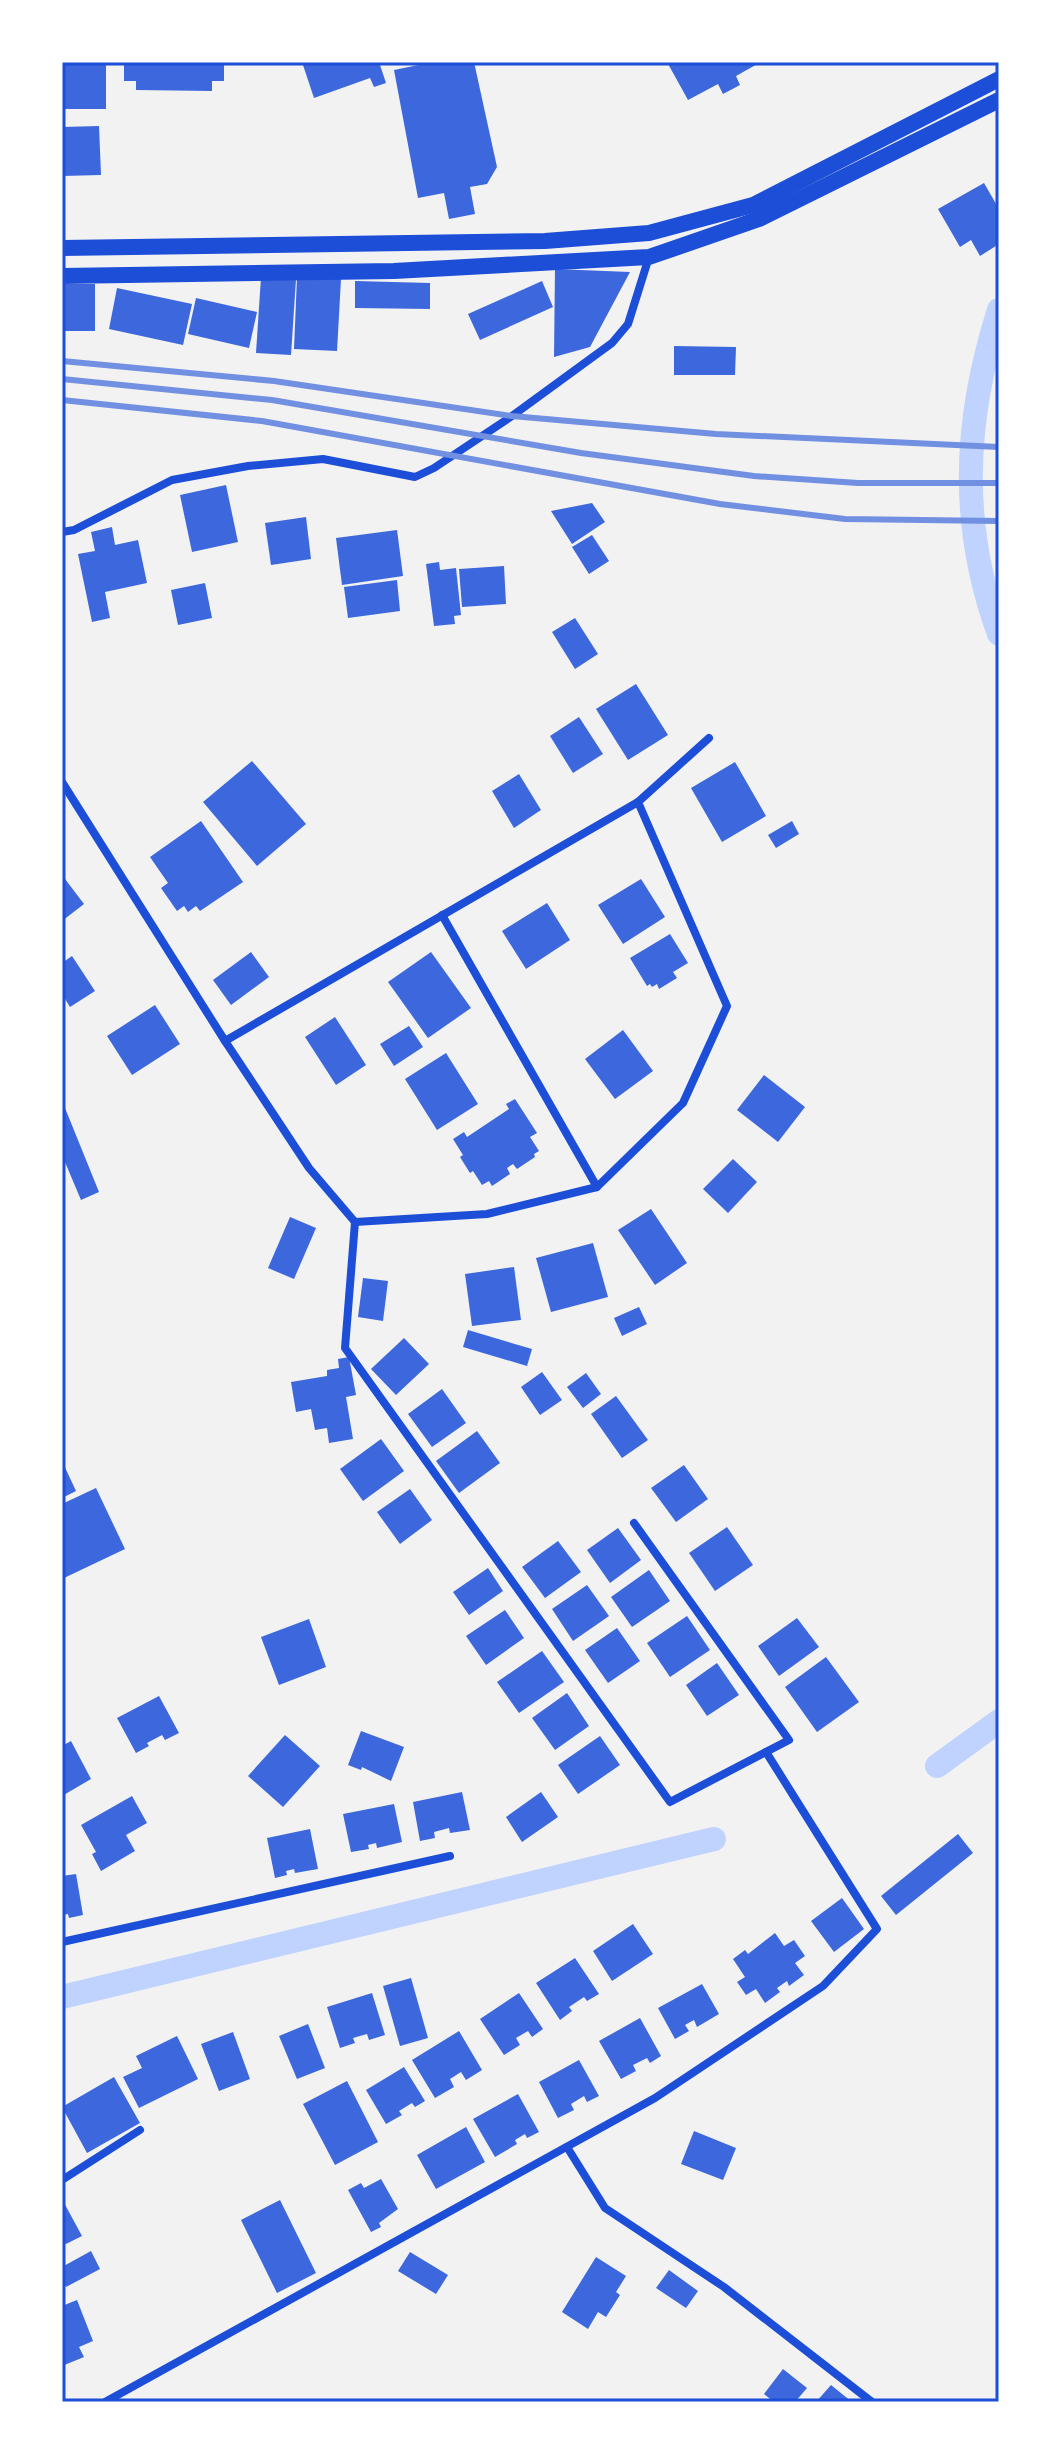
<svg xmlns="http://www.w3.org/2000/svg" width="1061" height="2464" viewBox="0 0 1061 2464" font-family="Arial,sans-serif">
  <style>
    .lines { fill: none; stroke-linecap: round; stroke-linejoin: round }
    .canal { stroke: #bfd3fe; stroke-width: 24 }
    .building { fill: #3d67dc }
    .minor { stroke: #1d4ed8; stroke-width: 8 }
    .trunk { stroke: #1d4ed8; stroke-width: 16 }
    .rail { stroke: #7290e2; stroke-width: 6 }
    .neatline { fill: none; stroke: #1d4ed8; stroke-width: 3 }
  </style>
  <rect width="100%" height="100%" fill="#f2f2f2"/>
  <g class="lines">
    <g class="canal">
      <path d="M999,310C964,420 959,524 999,634"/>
      <path d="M937,1766L999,1721"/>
      <path d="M62,1997L714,1839"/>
    </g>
  </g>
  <g class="building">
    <rect x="62" y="62" width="44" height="47"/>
    <path d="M124,62H224V81H212V91L136,90V81H124Z"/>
    <path d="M302,62H379L386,83L374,87L370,78L314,98Z"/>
    <path d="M433,62H474L497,167L487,184L470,187L475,214L449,219L444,193L418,198L394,70Z"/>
    <path d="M667,62H761L736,76L740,85L723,94L718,84L688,100Z"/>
    <path d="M99,126L101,175L62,176V127Z"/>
    <path d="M984,183L999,209V221L996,222L999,227V244L980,256L971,240L960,247L938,209Z"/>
    <path d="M555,269L630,272L590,347L554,357Z"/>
    <path d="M261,277L296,279L291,355L256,353Z"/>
    <path d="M297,277L341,279L337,351L294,349Z"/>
    <path d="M355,281L430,283V309L355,308Z"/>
    <path d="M542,281L553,307L480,340L468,314Z"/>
    <rect x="62" y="284" width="33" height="47"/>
    <path d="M117,288L192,304L183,345L109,329Z"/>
    <path d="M196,298L257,312L249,348L188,334Z"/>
    <path d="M674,346L736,347L735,375H674Z"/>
    <path d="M226,485L238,542L192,552L180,495Z"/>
    <path d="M592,503L605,522L572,544L551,511Z"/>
    <path d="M306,517L311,559L271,565L265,523Z"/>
    <path d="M112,527L115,545L138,540L147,583L105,592L110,618L92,622L78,554L95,551L91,532Z"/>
    <path d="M397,530L403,576L342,585L336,538Z"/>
    <path d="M592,535L609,561L589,574L572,547Z"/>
    <path d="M439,562L440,570L456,568L461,615L454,616L455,624L434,626L426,564Z"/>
    <path d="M504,566L506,604L462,607L459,569Z"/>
    <path d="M397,580L400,611L348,618L344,587Z"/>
    <path d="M205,583L212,618L178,625L171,590Z"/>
    <path d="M575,618L598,654L575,669L552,632Z"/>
    <path d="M636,684L668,735L628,760L596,709Z"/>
    <path d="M579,717L603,754L573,773L550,736Z"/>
    <path d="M252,761L306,824L257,866L203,802Z"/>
    <path d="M735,762L766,816L722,842L691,788Z"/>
    <path d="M519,774L541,810L514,828L492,791Z"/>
    <path d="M201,821L243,882L200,911L196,906L188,912L184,906L177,911L161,888L168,883L150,857Z"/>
    <path d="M792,821L799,834L776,848L768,835Z"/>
    <path d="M62,875L84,904L62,921Z"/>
    <path d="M641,879L665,917L623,944L598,905Z"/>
    <path d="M547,903L570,940L526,969L502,931Z"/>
    <path d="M670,934L688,963L673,972L677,978L659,989L657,984L652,987L650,984L647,986L630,958Z"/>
    <path d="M251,952L269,977L231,1005L213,980Z"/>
    <path d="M431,952L471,1008L428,1038L388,982Z"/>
    <path d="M72,956L95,991L70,1007L62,994V963Z"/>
    <path d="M155,1005L180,1044L132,1075L107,1036Z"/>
    <path d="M335,1017L366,1065L336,1085L305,1037Z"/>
    <path d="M409,1026L423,1047L394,1066L380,1044Z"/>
    <path d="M623,1030L653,1071L615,1099L585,1059Z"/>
    <path d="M446,1053L478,1104L437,1130L405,1079Z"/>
    <path d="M764,1075L805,1107L778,1142L737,1110Z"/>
    <path d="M515,1099L537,1133L530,1137L539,1151L534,1154L535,1157L517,1169L513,1164L507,1168L510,1174L492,1186L489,1181L482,1185L473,1171L470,1173L460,1157L463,1155L453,1139L464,1132L467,1137L509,1109L506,1104Z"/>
    <path d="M65,1108L99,1192L81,1200L62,1155V1110Z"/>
    <path d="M733,1159L757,1182L728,1213L703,1189Z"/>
    <path d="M651,1209L687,1263L655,1285L618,1230Z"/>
    <path d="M290,1217L316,1228L294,1279L268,1268Z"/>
    <path d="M593,1243L608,1297L551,1312L536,1258Z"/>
    <path d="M514,1267L521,1320L472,1326L465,1274Z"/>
    <path d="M363,1278L388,1281L383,1321L358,1317Z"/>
    <path d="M639,1307L647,1324L622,1336L614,1318Z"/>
    <path d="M468,1330L532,1349L527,1366L463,1347Z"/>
    <path d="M404,1338L429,1364L396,1395L371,1369Z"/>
    <path d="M349,1357L356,1395L346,1397L353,1439L329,1443L327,1428L315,1430L311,1409L296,1412L291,1382L327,1376V1370L339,1368L338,1359Z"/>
    <path d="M542,1372L562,1400L540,1415L521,1387Z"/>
    <path d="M586,1373L601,1394L583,1408L567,1387Z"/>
    <path d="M442,1389L466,1423L432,1447L408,1414Z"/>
    <path d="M616,1396L648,1440L622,1458L591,1414Z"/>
    <path d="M477,1431L500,1463L459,1493L436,1461Z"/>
    <path d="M381,1439L404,1471L363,1501L340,1469Z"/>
    <path d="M62,1461L76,1491L62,1498Z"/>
    <path d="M684,1465L708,1499L676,1522L651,1488Z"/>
    <path d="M96,1488L125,1549L64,1578L62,1504Z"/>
    <path d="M410,1489L432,1520L400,1544L377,1512Z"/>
    <path d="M727,1527L753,1565L715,1591L689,1553Z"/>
    <path d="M618,1528L641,1560L610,1583L587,1550Z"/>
    <path d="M558,1541L581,1572L545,1598L522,1567Z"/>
    <path d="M488,1568L503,1591L469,1615L453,1592Z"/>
    <path d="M649,1570L670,1601L632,1627L611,1597Z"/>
    <path d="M587,1585L609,1616L573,1641L552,1609Z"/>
    <path d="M505,1610L524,1638L486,1665L466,1636Z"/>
    <path d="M687,1616L710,1650L670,1677L647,1643Z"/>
    <path d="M797,1618L819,1647L779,1676L758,1646Z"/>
    <path d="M309,1619L326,1667L279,1685L261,1637Z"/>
    <path d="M617,1628L640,1661L608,1683L585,1650Z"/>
    <path d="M542,1651L564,1682L519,1713L497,1682Z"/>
    <path d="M826,1657L859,1702L817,1732L785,1687Z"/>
    <path d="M717,1663L739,1695L707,1716L686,1685Z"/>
    <path d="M567,1693L589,1726L555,1750L532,1718Z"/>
    <path d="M159,1696L179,1733L165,1740L162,1735L147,1743L149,1746L136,1753L117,1718Z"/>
    <path d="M361,1731L404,1747L391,1781L362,1767L361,1770L348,1765Z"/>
    <path d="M285,1735L320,1766L283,1807L248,1776Z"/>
    <path d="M600,1736L620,1765L578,1794L558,1765Z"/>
    <path d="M71,1741L91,1779L62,1796V1746Z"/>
    <path d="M462,1792L470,1830L450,1833L449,1828L434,1832L435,1838L420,1841L413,1802Z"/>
    <path d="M541,1792L558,1817L522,1842L506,1817Z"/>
    <path d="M132,1796L147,1823L126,1835L135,1851L101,1871L92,1854L96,1852L81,1825Z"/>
    <path d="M394,1804L402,1842L377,1848L376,1843L368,1845L369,1849L351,1852L343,1814Z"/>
    <path d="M310,1829L318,1869L295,1873L294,1869L286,1871L287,1875L275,1878L267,1838Z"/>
    <path d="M958,1834L973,1853L896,1915L881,1896Z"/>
    <path d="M76,1874L83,1915L69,1918L68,1914L62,1915V1876Z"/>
    <path d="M842,1898L864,1929L834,1952L811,1921Z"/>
    <path d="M633,1924L653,1954L612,1981L593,1951Z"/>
    <path d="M775,1933L784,1946L794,1940L805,1956L795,1963L804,1975L789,1986L787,1981L777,1988L780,1992L765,2003L756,1989L746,1995L737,1982L745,1977L733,1959L745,1950L748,1954Z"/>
    <path d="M575,1958L599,1994L587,2001L584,1997L569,2007L572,2011L560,2020L536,1983Z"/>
    <path d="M411,1978L428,2038L400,2046L383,1986Z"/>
    <path d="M702,1984L719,2014L697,2027L694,2020L685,2025L689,2031L675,2039L658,2008Z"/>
    <path d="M372,1993L385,2035L369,2040L367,2034L353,2038L355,2043L340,2048L327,2007Z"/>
    <path d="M519,1993L543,2029L532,2037L528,2031L516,2038L520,2045L504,2055L480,2019Z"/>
    <path d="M640,2018L661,2056L650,2063L647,2058L633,2065L636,2071L621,2079L599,2041Z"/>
    <path d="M308,2024L325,2068L297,2079L279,2036Z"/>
    <path d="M459,2031L482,2070L466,2080L461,2072L450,2079L454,2087L435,2098L412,2060Z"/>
    <path d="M233,2032L250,2079L219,2091L201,2044Z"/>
    <path d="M177,2036L198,2079L139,2108L123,2077L142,2068L136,2056Z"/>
    <path d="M579,2060L599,2096L587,2102L584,2096L571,2104L574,2110L558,2118L539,2082Z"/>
    <path d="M404,2067L425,2101L415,2107L412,2103L399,2111L402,2115L386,2124L366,2090Z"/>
    <path d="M114,2077L140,2123L87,2153L62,2107Z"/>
    <path d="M347,2081L378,2142L335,2165L303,2104Z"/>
    <path d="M518,2094L539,2132L527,2138L525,2134L515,2140L517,2144L495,2157L473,2119Z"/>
    <path d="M466,2127L485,2162L436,2189L417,2155Z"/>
    <path d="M694,2131L736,2148L723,2180L681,2164Z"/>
    <path d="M381,2179L398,2209L379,2223L381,2227L371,2232L348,2190L361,2183L364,2188Z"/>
    <path d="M62,2199L82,2236L66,2244L62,2241Z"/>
    <path d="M280,2200L316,2273L277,2293L241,2220Z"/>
    <path d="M91,2251L100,2269L66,2287L62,2279V2267Z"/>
    <path d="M410,2252L448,2275L436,2294L398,2271Z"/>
    <path d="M596,2257L626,2276L616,2292L620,2295L606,2317L598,2312L588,2329L562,2312Z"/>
    <path d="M669,2270L698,2291L686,2308L656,2288Z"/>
    <path d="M77,2300L93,2341L79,2347L84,2357L62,2366V2306Z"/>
    <path d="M783,2369L807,2388L795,2402H774L764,2394Z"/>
    <path d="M831,2385L852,2402H816Z"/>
  </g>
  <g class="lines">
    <g class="minor">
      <path d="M62,532L74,530L172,480L248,466L323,459L415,477L434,468L512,416L612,343L628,324L649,257"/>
      <path d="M62,782L225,1041L309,1168L355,1222L487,1214L597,1187L683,1103L727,1006L638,802"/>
      <path d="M442,915L597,1187"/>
      <path d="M225,1041L638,802L709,738"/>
      <path d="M355,1222L345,1348L670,1802L789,1740L634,1523"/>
      <path d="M62,1942L450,1856"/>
      <path d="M567,2147L605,2208L724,2287L872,2402"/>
      <path d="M62,2180L140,2130"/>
      <path d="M105,2402L655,2098L823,1986L877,1929L766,1752"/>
    </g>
    <g class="trunk">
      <path d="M62,248L545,241L649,233L753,205L999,79"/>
      <path d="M62,276L394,271L649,257L759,219L999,100"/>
    </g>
    <g class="rail">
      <path d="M62,361L274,381L512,416L716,434L999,447"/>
      <path d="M62,379L272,400L581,453L754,476L858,483H999"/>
      <path d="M62,400L262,421L720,504L845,519L999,521"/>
    </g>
  </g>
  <rect width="1061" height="2464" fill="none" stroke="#ffffff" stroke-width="128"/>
  <rect x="64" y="64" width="933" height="2336" class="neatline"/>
</svg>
